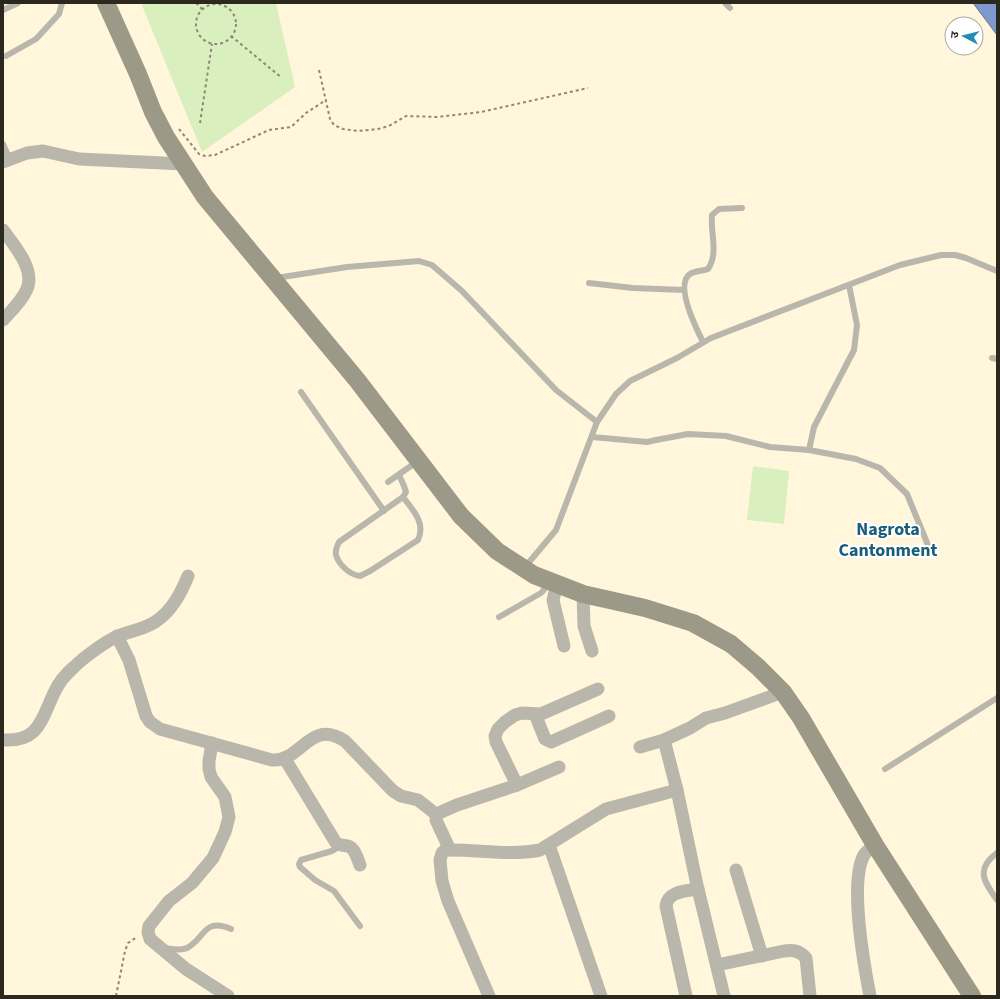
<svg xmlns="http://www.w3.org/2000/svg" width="1000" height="999" viewBox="0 0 1000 999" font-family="'Source Sans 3','Noto Sans Devanagari',sans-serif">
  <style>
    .green { fill: #daefbe }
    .water { fill: #7d99ce; stroke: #647799 }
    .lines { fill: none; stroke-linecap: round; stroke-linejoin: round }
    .path { stroke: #8e8876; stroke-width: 2; stroke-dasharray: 3 3; stroke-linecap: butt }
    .service { stroke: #b9b7ac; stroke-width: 6 }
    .minor { stroke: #b9b7ac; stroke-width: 13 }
    .secondary { stroke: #9c9988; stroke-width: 18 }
    .labels { text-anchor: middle; stroke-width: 4; stroke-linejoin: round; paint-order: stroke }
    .district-label { font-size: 18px; font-weight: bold; fill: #185e7a; stroke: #fff }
  </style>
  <rect width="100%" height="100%" fill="#fff6db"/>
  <g class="green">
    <path d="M141,3H276L295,87L202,152Z"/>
    <path d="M753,466L789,471L784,524L747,520Z"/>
  </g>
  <path class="water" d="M973,3H997V35Z"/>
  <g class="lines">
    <g class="path">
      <path d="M196,3L202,9"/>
      <circle cx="216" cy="24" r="20"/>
      <path d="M231,36L282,78"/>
      <path d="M319,70L330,119L334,125L343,129L358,131L378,129L389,126L406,116L437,117L481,112L588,88"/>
      <path d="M200,123L212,44"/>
      <path d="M179,129L199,154L205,156L215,155L269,130L291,127L306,113L326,100"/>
      <path d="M116,996L125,951L128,943L137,937"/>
    </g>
    <g class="service">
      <path d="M725,3L730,8"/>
      <path d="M3,10L18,3"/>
      <path d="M6,56L36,39L59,14L62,3"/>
      <path d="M3,144L10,160"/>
      <path d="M276,278L347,267L419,261L432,265L462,291L556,390L597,422"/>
      <path d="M589,283L633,288L684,290"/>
      <path d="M703,342C697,330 674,285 690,274C694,271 703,271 708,269C719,253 710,233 712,215L719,209L742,208"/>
      <path d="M992,358L997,359"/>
      <path d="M301,392L384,511"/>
      <path d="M592,437L647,442L656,440L688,434L726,436L770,447L809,450L856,459L880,468L907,494L930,550"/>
      <path d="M809,450L814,427L854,350L857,325L849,285"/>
      <path d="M399,475L404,486L406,492L403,497L339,542C337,546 335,550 336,555C339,565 350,575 360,576L370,571L418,540C426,523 413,510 403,497"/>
      <path d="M388,482L418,461"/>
      <path d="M525,567L556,530L597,422L616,394L630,381L677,358L711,338L900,265L941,255H955L966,258L997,271"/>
      <path d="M499,617L541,593L549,584"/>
      <path d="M885,769L997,698"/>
      <path d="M341,846L332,851L301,860L299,864L300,867L315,880L334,891L360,926"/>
      <path d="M997,853C975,869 984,882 997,900"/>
      <path d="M165,948C172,949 181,951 187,948C205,939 203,917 231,929"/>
    </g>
    <g class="minor">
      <path d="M3,162L27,153L43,151L79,159L184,164"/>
      <path d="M3,230C14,245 37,271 26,291C21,302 11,311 3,320"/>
      <path d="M557,584L553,600L564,646"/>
      <path d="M583,594L584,626L592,651"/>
      <path d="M117,636L129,660L146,716L150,722L160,729L272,760C302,762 309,718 345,741L393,791L401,796L418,800L437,815"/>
      <path d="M535,714L545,739L551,742L609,716"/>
      <path d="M3,740C40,742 41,719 55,691C59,682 66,674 74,667C83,658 106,641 118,636C131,631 144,629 155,622C172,611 181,593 188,576"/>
      <path d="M664,740L677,790L697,885L724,996"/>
      <path d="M212,743L209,761V769L211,777L225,797L229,817L225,832L213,858L192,883L169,901L149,926L148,932L150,939L186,969L228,996"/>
      <path d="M640,747L664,740L690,728L706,718L725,713L783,692"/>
      <path d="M285,759L336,843C341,846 343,845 348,846C355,848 358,860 360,865"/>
      <path d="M517,785L496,742L495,736L498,729L505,722L515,715L522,713L541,714L598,689"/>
      <path d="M549,845L601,996"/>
      <path d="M450,850L436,820L437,815L441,812L457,805L517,785L559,767"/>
      <path d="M736,870L762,956"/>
      <path d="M717,965L784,951C793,950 799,950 806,958L810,996"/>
      <path d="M489,996L448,901L442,881L440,860L442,853L445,850C477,849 509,856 540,850L606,809L677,790"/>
      <path d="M686,996L666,906C668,891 686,891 698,889"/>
      <path d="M870,996C864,965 849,882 864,855C866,851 871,848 875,845"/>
    </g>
    <path class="secondary" d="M106,3L138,74L153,112L166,137L205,197L357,380L461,516L497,551L534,575L583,594L645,608L693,623L731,644L758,667L783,692L801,718L875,845L972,996"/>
  </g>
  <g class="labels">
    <g class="district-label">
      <text x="888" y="535">Nagrota<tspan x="888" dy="21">Cantonment</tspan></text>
    </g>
  </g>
  <rect width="1000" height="999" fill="none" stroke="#2b281e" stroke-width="8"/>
  <g transform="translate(964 36) rotate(277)"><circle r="19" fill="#ffffff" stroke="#aaa9a5"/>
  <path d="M0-3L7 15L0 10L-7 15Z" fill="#248bb3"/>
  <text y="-6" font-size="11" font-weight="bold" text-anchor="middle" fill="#2b281e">उ</text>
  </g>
</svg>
